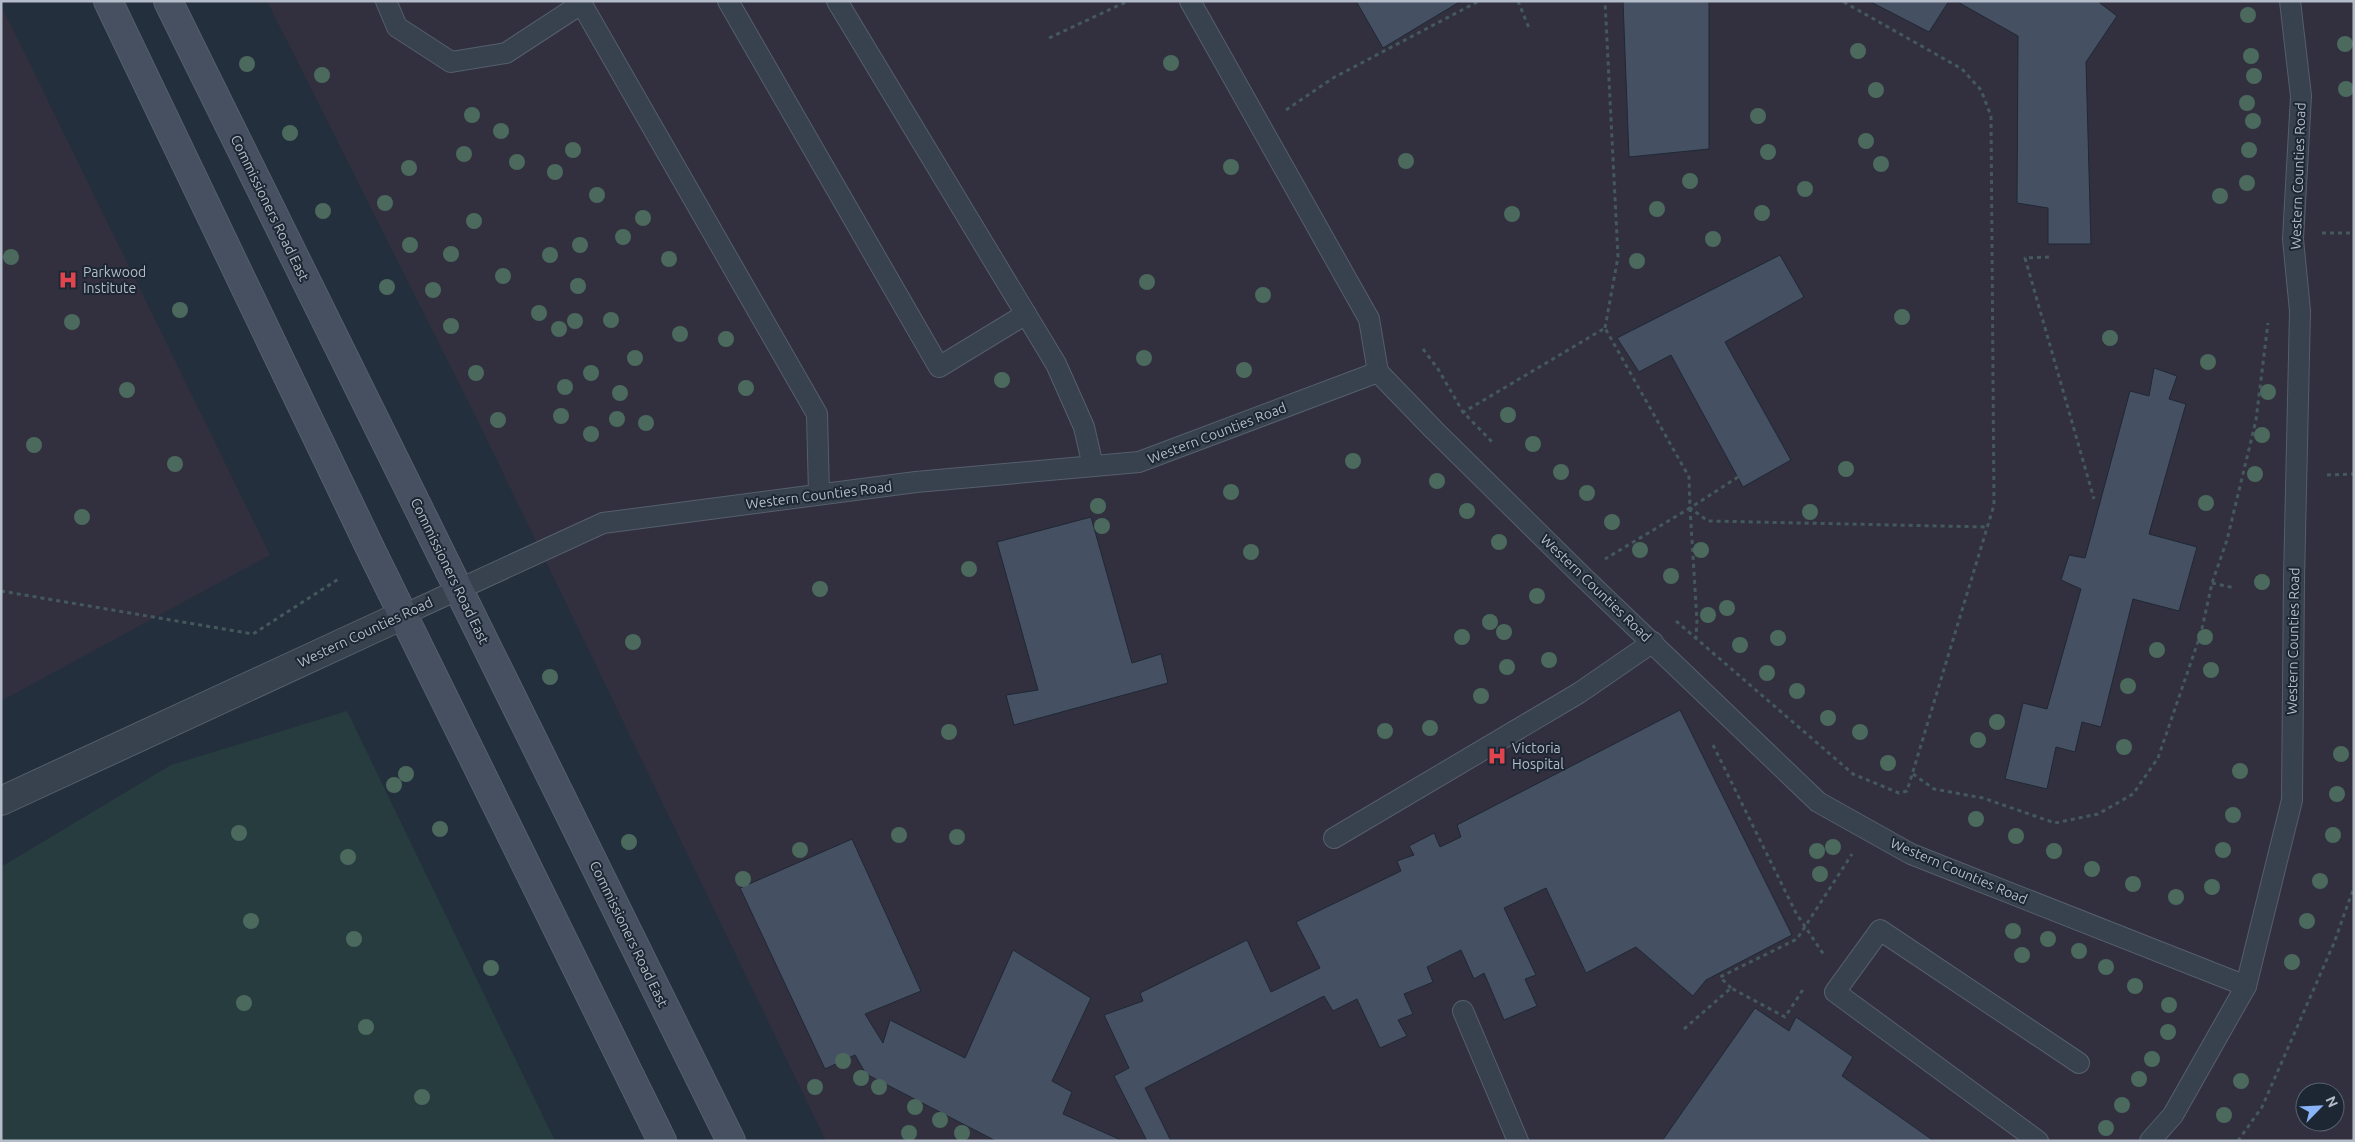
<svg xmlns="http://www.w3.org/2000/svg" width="2355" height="1142" viewBox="0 0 2355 1142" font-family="Ubuntu,sans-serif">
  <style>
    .medical { fill: #32303f; fill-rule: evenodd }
    .green { fill: #263c3f }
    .building { fill: #455162; stroke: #1f2835 }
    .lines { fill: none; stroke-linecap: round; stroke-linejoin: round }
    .service-casing { stroke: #565f6c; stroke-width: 22 }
    .minor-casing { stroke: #565f6c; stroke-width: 30 }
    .secondary-casing { stroke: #565f6c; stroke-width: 30 }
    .path { stroke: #44595c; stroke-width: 3; stroke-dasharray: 4 4; stroke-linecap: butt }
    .service { stroke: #38414e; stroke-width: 20 }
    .minor { stroke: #38414e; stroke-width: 28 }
    .secondary { stroke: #465061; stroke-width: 28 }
    .tree { fill: #4b6a5d }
    .labels { text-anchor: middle; stroke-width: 4; stroke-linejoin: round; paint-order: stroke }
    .street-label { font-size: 14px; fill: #b4bcc9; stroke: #1d2633 }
    .poi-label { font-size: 14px; fill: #b4bcc9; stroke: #1d2633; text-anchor: start }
  </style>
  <rect width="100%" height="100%" fill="#242f3e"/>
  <g class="medical">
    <path d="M267,1H2354V1139L2352,1141H826L478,421ZM2305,1092H2335V1122H2305Z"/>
    <path d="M1,5L270,555L1,701Z"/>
  </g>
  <path class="green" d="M347,711L555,1141H1V867L171,765Z"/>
  <g class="building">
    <path d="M1356,1H1461L1383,48Z"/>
    <path d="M1623,1H1709V149L1629,157Z"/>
    <path d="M1869,1H1949L1929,32Z"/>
    <path d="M1956,1H2101L2100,3L2117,16L2086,62L2091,244H2048V208L2017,203L2018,36Z"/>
    <path d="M1780,255L1804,297L1725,342L1791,460L1743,487L1671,355L1639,372L1617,338Z"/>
    <path d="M2154,368L2177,376L2169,399L2186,404L2149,534L2197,547L2179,611L2133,599L2101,727L2082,722L2075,752L2056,747L2047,789L2005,779L2023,703L2047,709L2081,589L2061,580L2069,555L2085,558L2130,391L2149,396Z"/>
    <path d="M1091,517L1132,663L1161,654L1168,683L1014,725L1006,695L1038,690L997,542Z"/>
    <path d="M1680,710L1792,935L1706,980L1693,996L1636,947L1586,973L1546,888L1504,908L1536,975L1525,979L1537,1006L1504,1020L1484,973L1474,979L1461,950L1427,967L1433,982L1404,994L1413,1014L1398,1020L1407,1036L1380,1048L1357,999L1333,1011L1324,996L1145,1088L1171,1141H1147L1114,1076L1129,1068L1104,1015L1143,1001L1140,993L1247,940L1271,992L1320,968L1296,922L1401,871L1397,861L1414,855L1409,846L1434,833L1440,847L1461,837L1457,825Z"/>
    <path d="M852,839L921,991L865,1014L883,1043L890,1020L965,1058L1013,950L1091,998L1052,1081L1072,1092L1063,1114L1123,1141H996L866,1074L855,1055L825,1069L740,888Z"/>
    <path d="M1755,1008L1789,1031L1796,1017L1853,1057L1842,1076L1934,1141H1662Z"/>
  </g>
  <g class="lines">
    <g class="service-casing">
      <g id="service">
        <path d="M386,1L397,27L451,62L506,53L581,4"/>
        <path d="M580,1L817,414L819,494"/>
        <path d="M728,1L939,367L1026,314"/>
        <path d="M837,1L1056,364L1084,427L1093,466"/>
        <path d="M1190,1L1369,319L1378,372"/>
        <path d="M403,615L603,523L916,482L1139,462L1378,372L1434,430L1579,573L1818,802L1911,854L2246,986L2292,800L2294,579L2300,311L2293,239L2301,96L2290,1"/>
        <path d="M1334,838L1579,693L1653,642"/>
        <path d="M1463,1011L1518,1141"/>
        <path d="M2038,1141L1835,992L1880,930L2079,1063"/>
        <path d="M2150,1141L2173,1115L2246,986"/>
      </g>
    </g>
    <g class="minor-casing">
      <path id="minor" d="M1,801L403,615"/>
    </g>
    <g class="secondary-casing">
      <g id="secondary">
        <path d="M108,1L373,554L662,1141"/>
        <path d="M168,1L731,1141"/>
      </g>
    </g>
    <g class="path">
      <path d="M1518,1L1529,28"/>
      <path d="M1049,38L1128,1"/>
      <path d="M1286,110L1333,78L1479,1"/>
      <path d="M2322,233H2354"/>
      <path d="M2049,257L2025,258L2094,499"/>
      <path d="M1605,328L1618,257L1605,1"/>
      <path d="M1423,349L1438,369L1463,412L1494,444"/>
      <path d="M1462,413L1605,328L1689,477L1690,508L1605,559"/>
      <path d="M2327,475L2354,474"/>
      <path d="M1738,477L1690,508L1708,521L1987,527"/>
      <path d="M1690,508L1697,621L1696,637"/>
      <path d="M2212,583L2235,588"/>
      <path d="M1,591L253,634L340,578"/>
      <path d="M1676,621L1853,774L1899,793L1907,791L1994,505L1991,116L1981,90L1962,69L1842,1"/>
      <path d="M1713,745L1796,913L1824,955"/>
      <path d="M1913,774L1934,789L1983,798L2055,823L2098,814L2133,794L2158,758L2201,633L2212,583L2227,540L2256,420L2268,323"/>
      <path d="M1731,988L1720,977L1797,939L1852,854"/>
      <path d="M1684,1029L1731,988L1785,1017L1804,988"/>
      <path d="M2238,1141L2262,1107L2334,943L2354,887"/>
    </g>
    <use href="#service" class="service"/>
    <use href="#minor" class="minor"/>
    <use href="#secondary" class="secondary"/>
  </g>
  <g class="tree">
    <circle cx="2248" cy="15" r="8"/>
    <circle cx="2345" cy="44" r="8"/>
    <circle cx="1858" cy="51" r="8"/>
    <circle cx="2251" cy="56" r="8"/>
    <circle cx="1171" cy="63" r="8"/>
    <circle cx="247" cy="64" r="8"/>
    <circle cx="322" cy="75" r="8"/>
    <circle cx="2254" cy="76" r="8"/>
    <circle cx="2346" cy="89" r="8"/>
    <circle cx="1876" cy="90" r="8"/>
    <circle cx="2247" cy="103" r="8"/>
    <circle cx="472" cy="115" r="8"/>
    <circle cx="1758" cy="116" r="8"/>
    <circle cx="2253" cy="121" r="8"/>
    <circle cx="501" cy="131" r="8"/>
    <circle cx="290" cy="133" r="8"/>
    <circle cx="1866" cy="141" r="8"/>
    <circle cx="573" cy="150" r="8"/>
    <circle cx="2249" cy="150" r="8"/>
    <circle cx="1768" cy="152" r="8"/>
    <circle cx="464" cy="154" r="8"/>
    <circle cx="1406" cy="161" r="8"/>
    <circle cx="517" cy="162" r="8"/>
    <circle cx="1881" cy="164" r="8"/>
    <circle cx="1231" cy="167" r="8"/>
    <circle cx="409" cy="168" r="8"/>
    <circle cx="555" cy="172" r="8"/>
    <circle cx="1690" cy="181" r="8"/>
    <circle cx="2247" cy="183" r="8"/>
    <circle cx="1805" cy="189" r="8"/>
    <circle cx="597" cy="195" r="8"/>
    <circle cx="2220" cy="196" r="8"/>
    <circle cx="385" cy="203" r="8"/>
    <circle cx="1657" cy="209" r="8"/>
    <circle cx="323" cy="211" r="8"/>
    <circle cx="1762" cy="213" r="8"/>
    <circle cx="1512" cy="214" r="8"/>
    <circle cx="643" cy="218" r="8"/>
    <circle cx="474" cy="221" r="8"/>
    <circle cx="623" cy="237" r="8"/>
    <circle cx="1713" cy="239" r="8"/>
    <circle cx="410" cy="245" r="8"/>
    <circle cx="580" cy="245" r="8"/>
    <circle cx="451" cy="254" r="8"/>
    <circle cx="550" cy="255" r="8"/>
    <circle cx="11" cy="257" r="8"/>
    <circle cx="669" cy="259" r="8"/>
    <circle cx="1637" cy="261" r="8"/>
    <circle cx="503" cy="276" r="8"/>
    <circle cx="1147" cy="282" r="8"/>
    <circle cx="578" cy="286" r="8"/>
    <circle cx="387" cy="287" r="8"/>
    <circle cx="433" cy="290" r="8"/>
    <circle cx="1263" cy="295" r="8"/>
    <circle cx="180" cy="310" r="8"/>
    <circle cx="539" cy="313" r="8"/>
    <circle cx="1902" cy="317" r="8"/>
    <circle cx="611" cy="320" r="8"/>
    <circle cx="575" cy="321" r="8"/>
    <circle cx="72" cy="322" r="8"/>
    <circle cx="451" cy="326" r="8"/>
    <circle cx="559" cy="329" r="8"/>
    <circle cx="680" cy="334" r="8"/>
    <circle cx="2110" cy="338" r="8"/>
    <circle cx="726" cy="339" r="8"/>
    <circle cx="635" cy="358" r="8"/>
    <circle cx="1144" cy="358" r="8"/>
    <circle cx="2208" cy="362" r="8"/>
    <circle cx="1244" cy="370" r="8"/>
    <circle cx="476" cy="373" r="8"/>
    <circle cx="591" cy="373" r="8"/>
    <circle cx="1002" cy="380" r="8"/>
    <circle cx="565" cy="387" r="8"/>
    <circle cx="746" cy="388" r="8"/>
    <circle cx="127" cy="390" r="8"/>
    <circle cx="2268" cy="392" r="8"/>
    <circle cx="620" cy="393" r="8"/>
    <circle cx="1508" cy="415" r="8"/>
    <circle cx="561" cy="416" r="8"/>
    <circle cx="617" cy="419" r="8"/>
    <circle cx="498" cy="420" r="8"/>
    <circle cx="646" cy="423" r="8"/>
    <circle cx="591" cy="434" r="8"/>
    <circle cx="2262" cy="435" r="8"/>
    <circle cx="1533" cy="444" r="8"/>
    <circle cx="34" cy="445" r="8"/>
    <circle cx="1353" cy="461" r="8"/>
    <circle cx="175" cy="464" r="8"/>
    <circle cx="1846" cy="469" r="8"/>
    <circle cx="1561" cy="472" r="8"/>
    <circle cx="2255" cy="474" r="8"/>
    <circle cx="1437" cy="481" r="8"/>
    <circle cx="1231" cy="492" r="8"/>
    <circle cx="1587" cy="493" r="8"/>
    <circle cx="2206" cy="503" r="8"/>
    <circle cx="1098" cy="506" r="8"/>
    <circle cx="1467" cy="511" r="8"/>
    <circle cx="1810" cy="512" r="8"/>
    <circle cx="82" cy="517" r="8"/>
    <circle cx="1612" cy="522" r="8"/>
    <circle cx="1102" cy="526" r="8"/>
    <circle cx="1499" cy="542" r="8"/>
    <circle cx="1640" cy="550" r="8"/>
    <circle cx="1701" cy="550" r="8"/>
    <circle cx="1251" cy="552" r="8"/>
    <circle cx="969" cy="569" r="8"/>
    <circle cx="1671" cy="576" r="8"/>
    <circle cx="2262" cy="582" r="8"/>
    <circle cx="820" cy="589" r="8"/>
    <circle cx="1537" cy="596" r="8"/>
    <circle cx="1727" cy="608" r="8"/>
    <circle cx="1708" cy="615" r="8"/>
    <circle cx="1490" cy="622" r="8"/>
    <circle cx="1504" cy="632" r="8"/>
    <circle cx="1462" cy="637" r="8"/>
    <circle cx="2205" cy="637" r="8"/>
    <circle cx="1778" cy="638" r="8"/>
    <circle cx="633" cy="642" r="8"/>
    <circle cx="1740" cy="645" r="8"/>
    <circle cx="2157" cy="650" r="8"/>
    <circle cx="1549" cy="660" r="8"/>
    <circle cx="1507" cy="667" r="8"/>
    <circle cx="2211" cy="670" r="8"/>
    <circle cx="1767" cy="673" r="8"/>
    <circle cx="550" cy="677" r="8"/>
    <circle cx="2128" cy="686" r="8"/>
    <circle cx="1797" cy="691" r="8"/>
    <circle cx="1481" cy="696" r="8"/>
    <circle cx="1828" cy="718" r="8"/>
    <circle cx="1997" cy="722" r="8"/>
    <circle cx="1430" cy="728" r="8"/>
    <circle cx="1385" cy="731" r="8"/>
    <circle cx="949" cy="732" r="8"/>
    <circle cx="1860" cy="732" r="8"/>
    <circle cx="1978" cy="740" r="8"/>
    <circle cx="2124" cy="747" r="8"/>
    <circle cx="2341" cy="754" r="8"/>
    <circle cx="1888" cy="763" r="8"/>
    <circle cx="2240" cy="771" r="8"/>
    <circle cx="406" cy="774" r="8"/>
    <circle cx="394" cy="785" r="8"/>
    <circle cx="2337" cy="794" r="8"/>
    <circle cx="2233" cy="815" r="8"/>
    <circle cx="1976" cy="819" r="8"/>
    <circle cx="440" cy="829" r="8"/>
    <circle cx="239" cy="833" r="8"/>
    <circle cx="899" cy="835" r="8"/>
    <circle cx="2333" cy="835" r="8"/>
    <circle cx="2016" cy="836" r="8"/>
    <circle cx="957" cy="837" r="8"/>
    <circle cx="629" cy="842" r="8"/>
    <circle cx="1833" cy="847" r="8"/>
    <circle cx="800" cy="850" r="8"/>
    <circle cx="2223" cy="850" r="8"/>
    <circle cx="1817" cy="851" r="8"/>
    <circle cx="2054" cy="851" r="8"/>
    <circle cx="348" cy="857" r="8"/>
    <circle cx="2092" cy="869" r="8"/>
    <circle cx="1820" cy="874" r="8"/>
    <circle cx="743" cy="879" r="8"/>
    <circle cx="2320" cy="881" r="8"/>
    <circle cx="2133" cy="884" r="8"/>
    <circle cx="2212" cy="887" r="8"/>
    <circle cx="2176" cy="897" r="8"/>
    <circle cx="251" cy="921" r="8"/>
    <circle cx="2307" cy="921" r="8"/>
    <circle cx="2013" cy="931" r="8"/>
    <circle cx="354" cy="939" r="8"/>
    <circle cx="2048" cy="939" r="8"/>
    <circle cx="2079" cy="951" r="8"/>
    <circle cx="2022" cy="955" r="8"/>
    <circle cx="2292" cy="962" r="8"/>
    <circle cx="2106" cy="967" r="8"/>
    <circle cx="491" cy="968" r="8"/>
    <circle cx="2135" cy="986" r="8"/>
    <circle cx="244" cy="1003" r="8"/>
    <circle cx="2169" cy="1005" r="8"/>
    <circle cx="366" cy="1027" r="8"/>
    <circle cx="2168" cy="1032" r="8"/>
    <circle cx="2152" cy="1059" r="8"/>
    <circle cx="843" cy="1061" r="8"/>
    <circle cx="861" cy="1078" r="8"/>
    <circle cx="2139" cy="1079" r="8"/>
    <circle cx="2241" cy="1081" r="8"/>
    <circle cx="815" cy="1087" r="8"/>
    <circle cx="879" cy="1087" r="8"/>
    <circle cx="422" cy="1097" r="8"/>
    <circle cx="2122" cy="1105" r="8"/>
    <circle cx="915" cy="1107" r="8"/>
    <circle cx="2224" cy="1115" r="8"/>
    <circle cx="940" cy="1120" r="8"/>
    <circle cx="2106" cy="1128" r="8"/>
    <circle cx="909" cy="1133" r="8"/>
    <circle cx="962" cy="1133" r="8"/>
  </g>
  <defs>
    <g id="hospital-bare" transform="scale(1.5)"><path d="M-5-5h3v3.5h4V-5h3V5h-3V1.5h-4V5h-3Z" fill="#e0444e" stroke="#1d2633" stroke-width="2.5" paint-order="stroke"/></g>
  </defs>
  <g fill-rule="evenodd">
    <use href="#hospital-bare" x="68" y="280"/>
    <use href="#hospital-bare" x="1497" y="756"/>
  </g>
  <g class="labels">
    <g class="street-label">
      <text transform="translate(2298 176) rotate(-88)" y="5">Western Counties Road</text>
      <text transform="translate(270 208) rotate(64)" y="5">Commissioners Road East</text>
      <text transform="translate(1217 433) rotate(-21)" y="5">Western Counties Road</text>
      <text transform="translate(819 495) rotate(-7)" y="5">Western Counties Road</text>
      <text transform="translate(450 571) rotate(64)" y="5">Commissioners Road East</text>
      <text transform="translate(1596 588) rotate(44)" y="5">Western Counties Road</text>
      <text transform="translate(365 632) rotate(-25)" y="5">Western Counties Road</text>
      <text transform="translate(2293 641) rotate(-89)" y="5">Western Counties Road</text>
      <text transform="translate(1959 871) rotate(23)" y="5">Western Counties Road</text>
      <text transform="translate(629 934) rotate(64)" y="5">Commissioners Road East</text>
    </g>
    <g class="poi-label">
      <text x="83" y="277">Parkwood<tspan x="83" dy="16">Institute</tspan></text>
      <text x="1512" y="753">Victoria<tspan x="1512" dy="16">Hospital</tspan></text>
    </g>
  </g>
  <rect width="2355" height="1142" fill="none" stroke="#b4bcc9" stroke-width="5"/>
  <g transform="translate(2320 1107) rotate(66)"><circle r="24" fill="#1d2633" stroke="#59626f"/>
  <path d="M0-4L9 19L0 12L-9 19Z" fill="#8ab4f8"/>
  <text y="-8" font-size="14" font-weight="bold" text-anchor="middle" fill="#b4bcc9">N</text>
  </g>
</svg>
